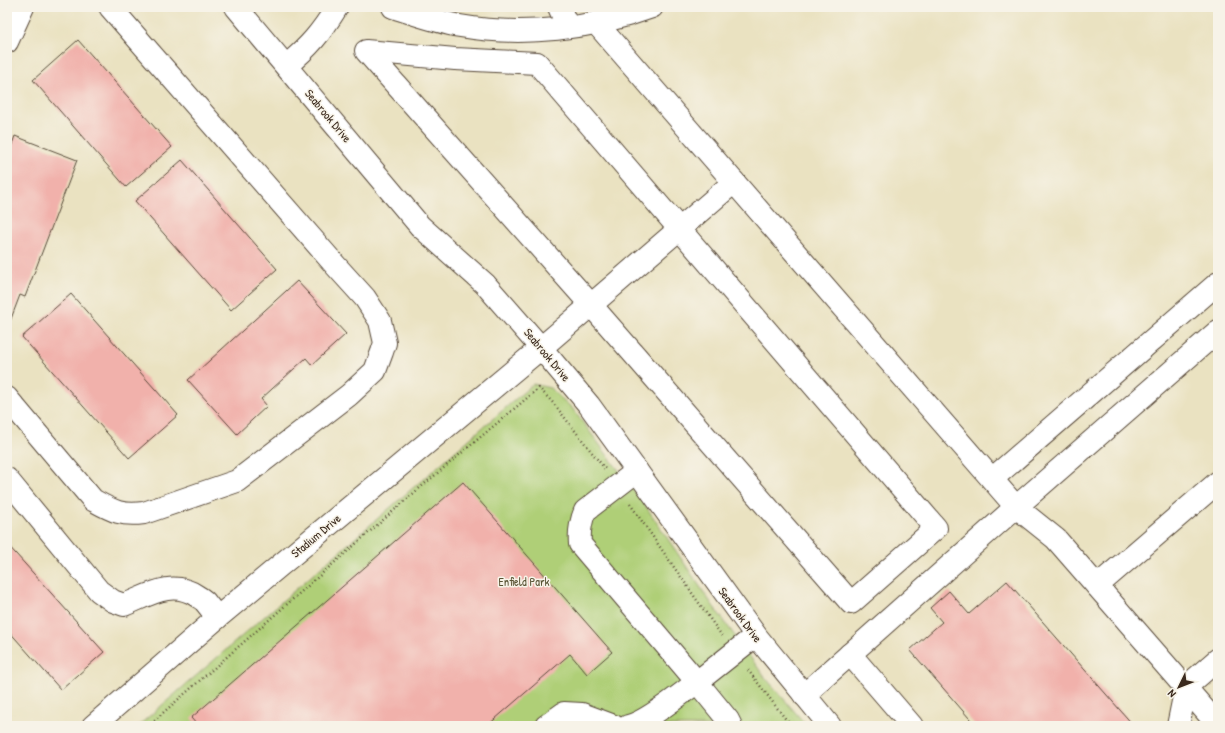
<svg xmlns="http://www.w3.org/2000/svg" width="1225" height="733" viewBox="0 0 1225 733" font-family="'Patrick Hand',sans-serif">
  <style>
    .green { fill: #afcf77; stroke: #757c4a }
    .building { fill: #f1b1ab }
    .lines { fill: none; stroke-linecap: round; stroke-linejoin: round }
    .minor-casing { stroke: #554636; stroke-width: 24 }
    .path { stroke: #554636; stroke-width: 2.5; stroke-dasharray: 1 3; stroke-linecap: butt }
    .minor { stroke: #fff; stroke-width: 22 }
    .labels { text-anchor: middle; stroke-width: 3; stroke-linejoin: round; paint-order: stroke }
    .street-label { font-size: 12px; fill: #3b2a1e; stroke: #f7f3e8 }
    .park-label { font-size: 12px; fill: #585334; stroke: #f7f3e8 }
  </style>
  <rect width="100%" height="100%" fill="#f7f3e8"/>
  <filter id="ink" filterUnits="userSpaceOnUse"><feTurbulence type="fractalNoise" baseFrequency=".025" numOctaves="2"/><feDisplacementMap in="SourceGraphic" scale="8" xChannelSelector="R" yChannelSelector="G"/><feConvolveMatrix kernelMatrix="1 2 1 2 8 2 1 2 1" color-interpolation-filters="sRGB"/></filter>
  <filter id="wash" filterUnits="userSpaceOnUse"><feTurbulence type="fractalNoise" baseFrequency=".012" numOctaves="4" result="noise"/><feDisplacementMap in="SourceGraphic" scale="16" xChannelSelector="R" yChannelSelector="G"/><feGaussianBlur stdDeviation="0.9" result="paint"/><feColorMatrix in="noise" values="0 0 0 0 0 0 0 0 0 0 0 0 0 0 0 0 0 1.4 0 .05"/><feComposite in="paint" operator="in"/></filter>
  <g filter="url(#wash)">
    <rect width="100%" height="100%" fill="#eae2c1"/>
    <path class="green" d="M533,384L550,388L572,408L647,508L711,603L764,676L807,726H138Z"/>
    <g id="blocks">
      <g class="building">
        <path d="M78,40L172,147L126,187L33,80Z"/>
        <path d="M15,136L77,160L25,297L20,295L9,324L7,323V158Z"/>
        <path d="M182,160L277,269L231,310L135,201Z"/>
        <path d="M297,281L346,334L312,365L306,358L261,399L267,406L237,434L188,380Z"/>
        <path d="M71,294L178,415L129,458L22,337Z"/>
        <path d="M463,482L612,652L587,674L570,654L487,726H198L191,718Z"/>
        <path d="M7,544L104,652L61,690L7,629Z"/>
        <path d="M1007,581L1134,726H976L910,650L942,622L930,608L949,591L969,614Z"/>
      </g>
    </g>
  </g>
  <g filter="url(#ink)">
    <use href="#blocks" fill-opacity="0" stroke="#554636" stroke-width="1"/>
    <g class="lines">
      <g class="minor-casing">
        <g id="minor">
          <path d="M236,7L420,226L485,284L541,348L589,405L757,637L830,726"/>
          <path d="M393,7C415,14 437,22 460,26C523,37 592,29 652,7"/>
          <path d="M559,7L568,27"/>
          <path d="M596,23L1016,507L1056,539L1218,725"/>
          <path d="M7,42L23,7"/>
          <path d="M366,51L455,59L537,63L936,528L851,603L591,305Z"/>
          <path d="M286,66C309,47 321,33 337,7"/>
          <path d="M7,398L93,500C113,511 121,516 144,513L237,481L349,395L375,371L382,352L385,343L380,321L365,298L336,266L110,7"/>
          <path d="M7,479L99,591L113,601L124,605C149,595 172,579 197,596C200,598 204,600 206,603C210,608 214,613 217,618"/>
          <path d="M992,479L1218,283"/>
          <path d="M1097,586L1218,482"/>
          <path d="M850,654L912,726"/>
          <path d="M804,695L1016,507L1218,331"/>
          <path d="M93,726L217,618L541,348L734,182"/>
          <path d="M546,726L564,713L582,714L614,726"/>
          <path d="M628,726C645,723 681,694 697,682L580,544C579,532 580,523 585,511L637,471"/>
          <path d="M731,726L728,720L697,682L755,636"/>
          <path d="M1178,726L1186,687L1218,659"/>
        </g>
      </g>
      <g class="path">
        <path d="M630,504L722,636"/>
        <path d="M748,670L791,726"/>
        <path d="M148,726L415,492L539,388L554,404L605,469"/>
      </g>
      <use href="#minor" class="minor"/>
    </g>
  </g>
  <g class="labels">
    <g class="street-label">
      <text transform="translate(328 116) rotate(50)" y="4">Seabrook Drive</text>
      <text transform="translate(547 355) rotate(50)" y="4">Seabrook Drive</text>
      <text transform="translate(316 536) rotate(-40)" y="4">Stadium Drive</text>
      <text transform="translate(740 615) rotate(54)" y="4">Seabrook Drive</text>
    </g>
    <g class="park-label">
      <text x="524" y="586">Enfield Park</text>
    </g>
  </g>
  <rect width="1225" height="733" fill="none" stroke="#f7f3e8" stroke-width="24"/>
  <g transform="translate(1179 687) rotate(227)" stroke="#f7f3e8" stroke-width="3" paint-order="stroke">
  <path d="M0-3L7 15L0 10L-7 15Z" fill="#3b2a1e"/>
  <text y="-6" font-size="11" font-weight="bold" text-anchor="middle" fill="#3b2a1e">N</text>
  </g>
</svg>
